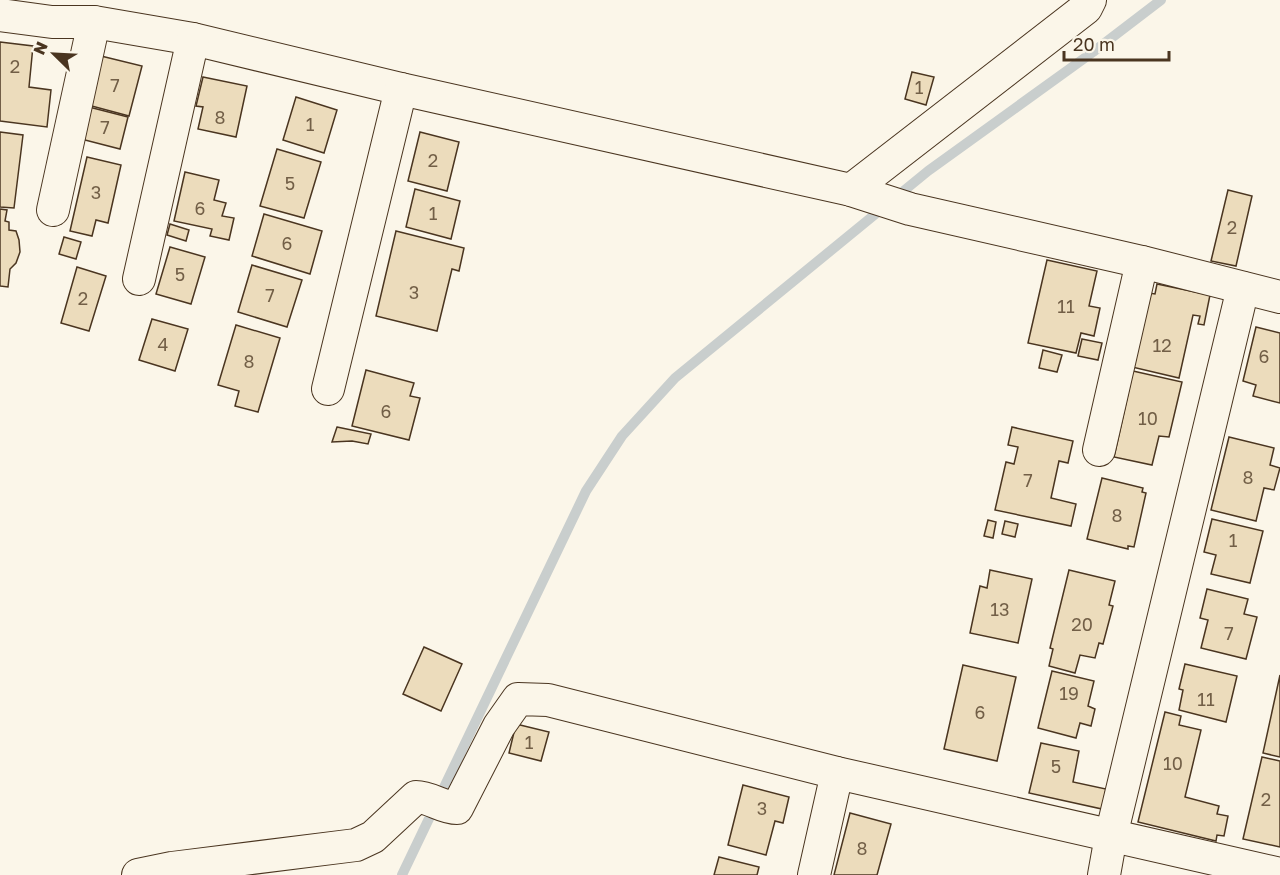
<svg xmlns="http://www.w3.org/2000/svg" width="1280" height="875" viewBox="0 0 1280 875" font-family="'Golos Text',sans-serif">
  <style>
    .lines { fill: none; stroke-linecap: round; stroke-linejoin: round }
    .stream { stroke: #c9cecd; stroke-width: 10 }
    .building { fill: #ecdcbc; stroke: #4a3520; stroke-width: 1.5 }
    .street-casing { stroke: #4a3520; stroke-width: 34 }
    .street { stroke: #fbf6e9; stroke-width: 32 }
    .labels { text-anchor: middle; stroke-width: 4.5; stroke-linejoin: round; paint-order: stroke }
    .number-label { font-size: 18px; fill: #725f47 }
  </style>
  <rect width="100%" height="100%" fill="#fbf6e9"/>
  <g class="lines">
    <path class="stream" d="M402,875L586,491L622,436L675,378L928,171L1093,52L1161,0"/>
  </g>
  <g class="building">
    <path d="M0,42L33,46L29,87L51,90L47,127L0,121Z"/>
    <path d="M101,56L142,66L129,116L88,105Z"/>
    <path d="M912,72L934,77L926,105L905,99Z"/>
    <path d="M203,77L247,86L236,137L198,129L203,107L196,106Z"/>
    <path d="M296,97L337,110L324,153L283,140Z"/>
    <path d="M89,107L128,117L120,149L81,139Z"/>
    <path d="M0,132L23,135L14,208L0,207Z"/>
    <path d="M420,132L459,142L447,191L408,181Z"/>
    <path d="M277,149L321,162L304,218L260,206Z"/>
    <path d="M87,157L121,165L108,223L96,220L92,236L70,231Z"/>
    <path d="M185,172L219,180L214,200L226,203L222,216L234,218L229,240L210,236L212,229L174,221Z"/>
    <path d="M415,189L460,201L451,239L406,227Z"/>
    <path d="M1228,190L1252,196L1236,266L1211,261Z"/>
    <path d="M0,209L7,210L5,221L9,222V230L16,231L19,240L20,252L16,263L10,269L8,287L0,286Z"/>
    <path d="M264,214L322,231L310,274L252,256Z"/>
    <path d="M170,224L189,230L186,241L167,235Z"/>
    <path d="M396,231L464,248L459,271L452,269L437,331L376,316Z"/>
    <path d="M64,237L81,242L76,259L59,254Z"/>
    <path d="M170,247L205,257L191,304L156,294Z"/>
    <path d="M1047,260L1097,271L1089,306L1100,308L1094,336L1081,333L1076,353L1028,343Z"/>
    <path d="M252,265L302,280L287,327L238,312Z"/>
    <path d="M77,267L106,276L89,331L61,323Z"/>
    <path d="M1157,284L1210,295L1204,325L1198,324L1200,316L1193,315L1179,378L1132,367L1149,293L1155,294Z"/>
    <path d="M152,319L188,329L175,371L139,360Z"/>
    <path d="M236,325L280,338L258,412L235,406L239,391L218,385Z"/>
    <path d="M1256,327L1280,333V403L1253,396L1256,385L1243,381Z"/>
    <path d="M1082,339L1102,343L1098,360L1078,356Z"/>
    <path d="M1043,350L1062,355L1057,372L1039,368Z"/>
    <path d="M366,370L414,383L410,396L420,398L409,440L352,426Z"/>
    <path d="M1133,371L1182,382L1169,437L1159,436L1152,465L1114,457Z"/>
    <path d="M337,427L371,434L368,444L352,441L332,442Z"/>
    <path d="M1012,427L1073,441L1068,463L1059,461L1051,498L1076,504L1071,526L995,510L1006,462L1014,464L1018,447L1008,445Z"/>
    <path d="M1229,437L1274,448L1270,465L1280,468L1274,490L1264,488L1256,521L1211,510Z"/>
    <path d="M1102,478L1143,488L1142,492L1146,493L1134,547L1128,546V549L1087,539Z"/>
    <path d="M1212,519L1263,531L1250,583L1211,574L1216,555L1204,552Z"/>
    <path d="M988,520L996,522L993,538L984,536Z"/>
    <path d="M1005,521L1018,524L1015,537L1002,534Z"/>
    <path d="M990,570L1032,579L1018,643L970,633L980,586L987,588Z"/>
    <path d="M1069,570L1115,581L1109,605L1113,606L1103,644L1099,643L1095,658L1080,655L1075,673L1049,666L1053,649L1050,648Z"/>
    <path d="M1207,589L1248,599L1244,614L1257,617L1246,659L1201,648L1208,620L1200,618Z"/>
    <path d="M424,647L462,664L441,711L403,694Z"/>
    <path d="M1185,664L1237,676L1226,722L1179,710L1183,690L1179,689Z"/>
    <path d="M963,665L1016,677L997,761L944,749Z"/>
    <path d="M1052,671L1094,681L1088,706L1095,709L1091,726L1080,723L1076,738L1038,728Z"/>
    <path d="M1280,675V757L1263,753Z"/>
    <path d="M1165,712L1181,716L1179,725L1201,730L1185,797L1219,806L1217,814L1228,816L1224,836L1217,835L1216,841L1138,822Z"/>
    <path d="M516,724L549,732L541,761L509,753Z"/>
    <path d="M1041,743L1079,751L1073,782L1106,789L1102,809L1029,793Z"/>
    <path d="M1262,757L1280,761V847L1243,839Z"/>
    <path d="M743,785L789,797L783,823L775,821L766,855L728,845Z"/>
    <path d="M850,813L891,824L877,875H834Z"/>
    <path d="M719,857L759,867L757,875H714Z"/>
  </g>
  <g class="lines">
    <g class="street-casing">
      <g id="street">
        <path d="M0,15L52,22H94L193,39L401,89L851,190L910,209L1142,262L1280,297"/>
        <path d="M851,190L1086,8L1090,0"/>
        <path d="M53,210L94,22"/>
        <path d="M139,279L193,39"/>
        <path d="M328,389L401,89"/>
        <path d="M1099,450L1142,262"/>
        <path d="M138,875L172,868L356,845L373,837L416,797C431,797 442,808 457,808L499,726L518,699L548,700L837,773L1280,874"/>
        <path d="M814,875L837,773"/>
        <path d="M1104,875L1111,836L1243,288"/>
      </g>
    </g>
    <use href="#street" class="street"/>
  </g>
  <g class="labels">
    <g class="number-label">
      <text x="15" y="73">2</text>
      <text x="115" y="92">7</text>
      <text x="919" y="94">1</text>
      <text x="220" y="124">8</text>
      <text x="310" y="131">1</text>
      <text x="105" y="134">7</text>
      <text x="433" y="167">2</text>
      <text x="290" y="190">5</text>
      <text x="96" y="199">3</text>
      <text x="200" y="215">6</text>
      <text x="433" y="220">1</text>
      <text x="1232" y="234">2</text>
      <text x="287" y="250">6</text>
      <text x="180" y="281">5</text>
      <text x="414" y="299">3</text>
      <text x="270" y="302">7</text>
      <text x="83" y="305">2</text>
      <text x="1066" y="313">11</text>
      <text x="163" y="351">4</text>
      <text x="1162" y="352">12</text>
      <text x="1264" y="363">6</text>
      <text x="249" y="368">8</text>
      <text x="386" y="418">6</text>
      <text x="1148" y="425">10</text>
      <text x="1248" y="484">8</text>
      <text x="1028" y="487">7</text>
      <text x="1117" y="522">8</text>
      <text x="1233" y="547">1</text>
      <text x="1000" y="616">13</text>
      <text x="1082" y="631">20</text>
      <text x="1229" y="640">7</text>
      <text x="1069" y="700">19</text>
      <text x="1206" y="706">11</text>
      <text x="980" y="719">6</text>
      <text x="529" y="749">1</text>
      <text x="1173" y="770">10</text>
      <text x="1056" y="773">5</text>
      <text x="1266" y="806">2</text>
      <text x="762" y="815">3</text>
      <text x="862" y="855">8</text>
    </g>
  </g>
  <g transform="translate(54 54) rotate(294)" stroke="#fbf6e9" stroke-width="4.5" paint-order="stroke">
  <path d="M0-4.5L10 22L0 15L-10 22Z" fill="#4a3520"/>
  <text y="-9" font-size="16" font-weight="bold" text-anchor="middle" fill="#4a3520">N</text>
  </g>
  <path d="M1064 51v9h105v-9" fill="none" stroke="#4a3520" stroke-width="3"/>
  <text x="1073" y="51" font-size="18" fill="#4a3520" stroke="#fbf6e9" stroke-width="4.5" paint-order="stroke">20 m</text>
</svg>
